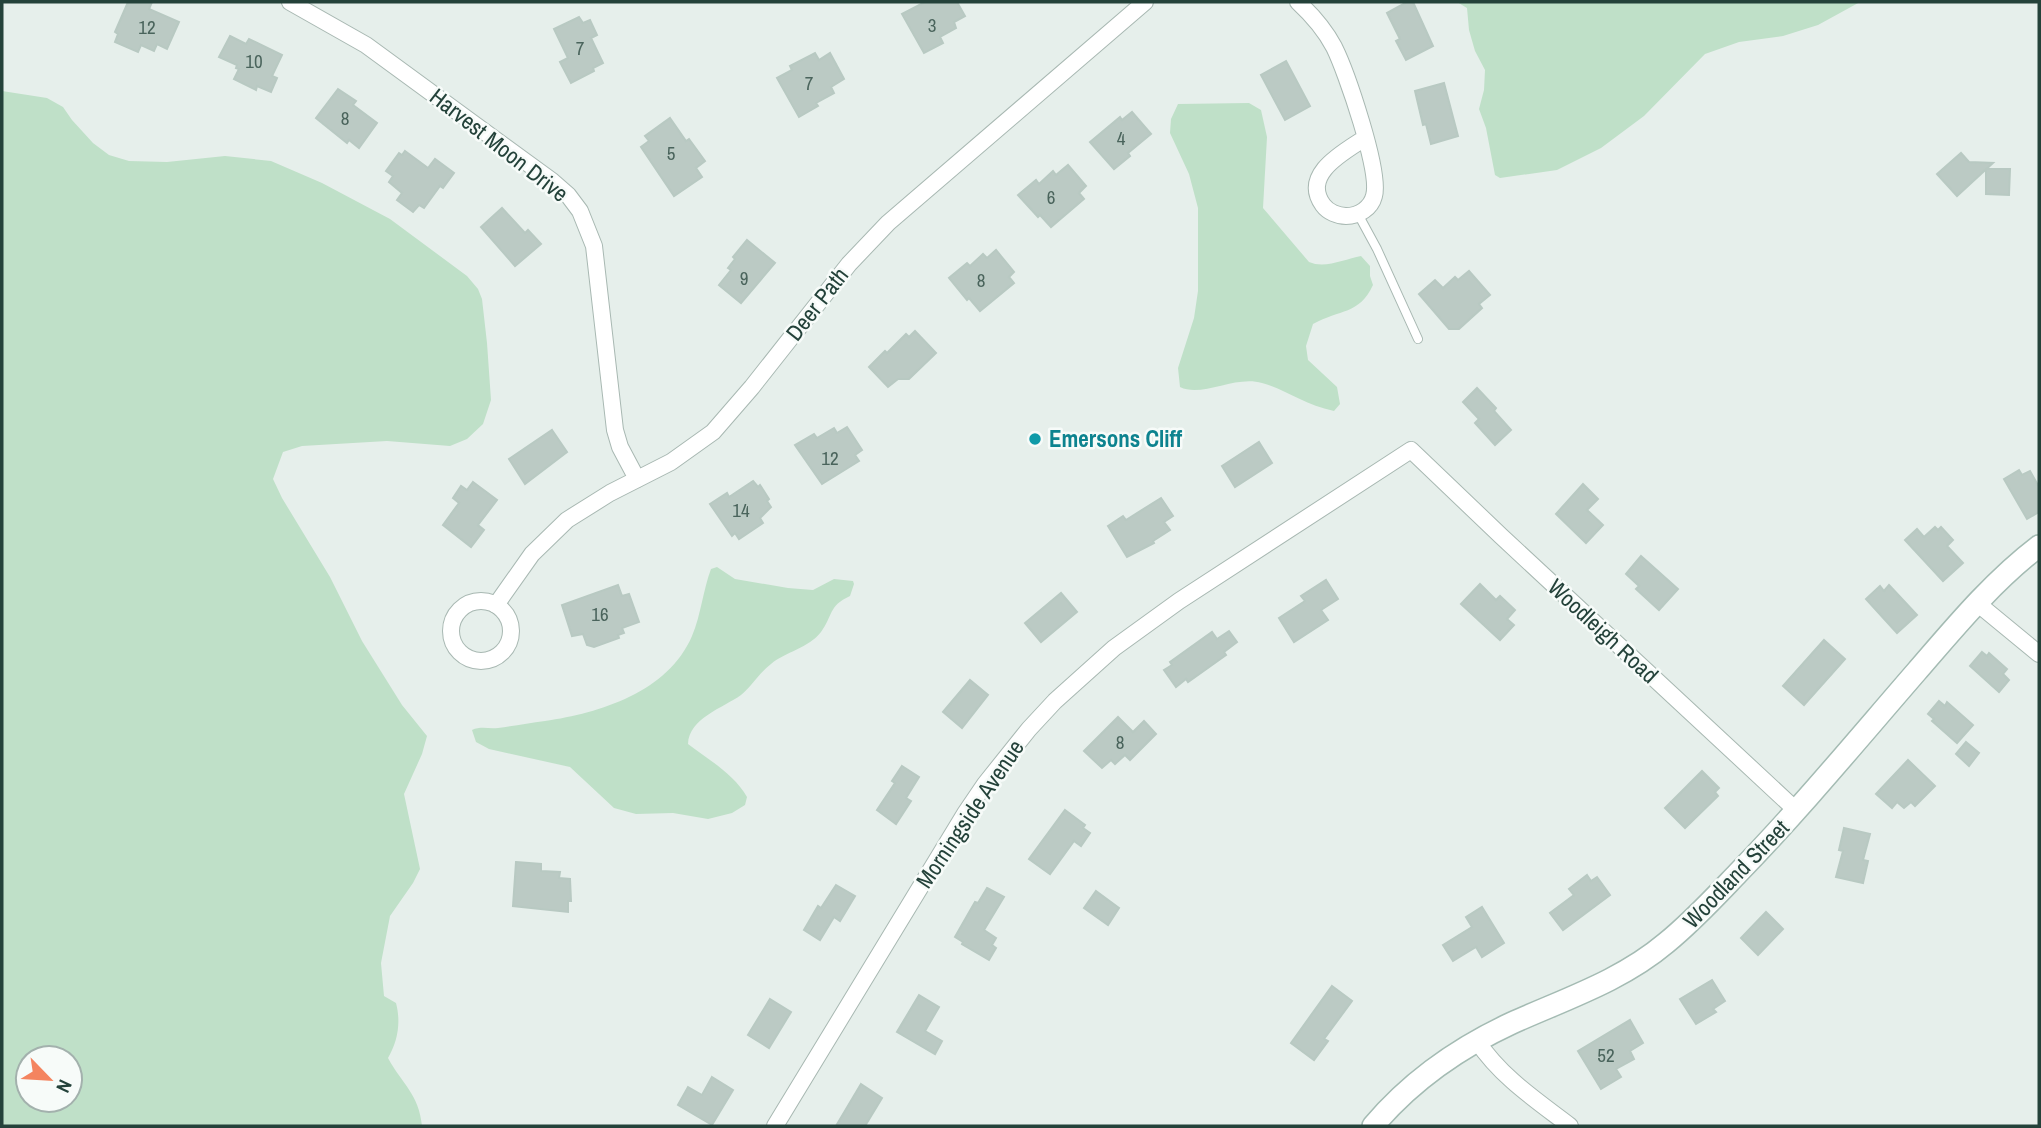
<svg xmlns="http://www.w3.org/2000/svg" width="2041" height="1128" viewBox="0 0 2041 1128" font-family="'Archivo Narrow',sans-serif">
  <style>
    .green { fill: #bfe0c8; fill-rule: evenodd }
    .building { fill: #bbcac4; stroke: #b8c9c2; stroke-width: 2 }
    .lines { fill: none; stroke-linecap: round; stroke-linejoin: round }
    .lane-casing { stroke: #a8b8b2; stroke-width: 10 }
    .street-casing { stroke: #a8b8b2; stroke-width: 18 }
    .secondary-casing { stroke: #a4bbb3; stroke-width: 24 }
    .lane { stroke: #fff; stroke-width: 8 }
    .street { stroke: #fff; stroke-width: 16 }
    .secondary { stroke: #fff; stroke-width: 21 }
    .culture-dot { fill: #0f9aa8; stroke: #f7fbf9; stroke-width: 2.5 }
    .labels { text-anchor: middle; stroke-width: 5; stroke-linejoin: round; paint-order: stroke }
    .number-label { font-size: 19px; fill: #4a645c }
    .street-label { font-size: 23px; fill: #24423a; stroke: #f7fbf9 }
    .culture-label { font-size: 23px; font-weight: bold; fill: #0d838f; stroke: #f7fbf9; text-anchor: start }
  </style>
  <rect width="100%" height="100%" fill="#e6efeb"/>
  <g class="green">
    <path d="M1457,2H1860L1818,25L1783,36L1739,42L1705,54L1644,116L1601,148L1557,170L1500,178L1495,175L1486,128L1479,109L1484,90L1485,70L1475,51L1469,30L1467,8Z"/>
    <path d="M2,91L47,98L63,107L72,120L93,143L109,155L129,161L167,162L225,156L271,161L322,183L390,219L467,276L478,289L482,299L487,343L491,400L483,424L467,439L450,446L387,441L302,446L283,452L273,479L282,498L330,577L362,641L402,705L427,736L422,754L404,794L420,869L413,883L390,916L381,963L384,996L396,1003C401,1022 398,1041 388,1058C402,1084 419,1094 422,1126H2ZM70,1058V1100H28V1058Z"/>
    <path d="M1249,103L1261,110L1267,137L1263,208L1309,262C1325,269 1345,259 1361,256L1370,266V276L1373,285C1359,315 1340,309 1313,324L1306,346L1308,360L1337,387L1340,404L1334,411C1304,405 1287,390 1262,383C1235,375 1202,398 1180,387L1178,368L1194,318L1198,291V208L1189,174L1170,133L1171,119L1178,104Z"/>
    <path d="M717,567L735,579L788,588L813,590L834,579L853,581L854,584L850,596C828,606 833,616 821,632C809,648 785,652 771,664C759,673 752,686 741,695C723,708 689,718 688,744C709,760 734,774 747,797L745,805L732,813L708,819L673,813L636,814L614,808L570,767L489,749L476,742L472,730C481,726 488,729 498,728C514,726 529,723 545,721C600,713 668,692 692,636C701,615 703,590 711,569Z"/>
  </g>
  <g class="building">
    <path d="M128,2H152L149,9L179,22L167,49L157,44L154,51L141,45L138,52L115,42L118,34L115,32Z"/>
    <path d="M925,2H957L965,16L954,22L956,28L940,37L943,43L924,53L902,14Z"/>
    <path d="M1407,2H1413L1433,46L1406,60L1396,41L1400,39L1387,13Z"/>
    <path d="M579,17L583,23L590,20L597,35L591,38L603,63L593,68L594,71L571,83L560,62L568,58L554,29Z"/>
    <path d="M230,36L246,44L249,39L282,55L272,76L277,78L271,92L257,86L256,90L234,79L239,69L236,68L237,65L219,57Z"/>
    <path d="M815,53L819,60L830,53L844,79L831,87L834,93L816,103L818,106L799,117L777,78L792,70L790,66Z"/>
    <path d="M1286,61L1310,106L1285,120L1261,75Z"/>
    <path d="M1444,83L1458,136L1431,144L1426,124L1423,125L1415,91Z"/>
    <path d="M338,89L356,101L353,105L377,123L359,148L349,140L347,143L316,118Z"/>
    <path d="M1132,112L1151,134L1128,153L1130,156L1114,169L1090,142L1120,117L1122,120Z"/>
    <path d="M670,118L686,141L689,139L705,161L696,168L702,177L674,196L641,147L649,141L645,136Z"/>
    <path d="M405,151L428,168L435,159L454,173L443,188L440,186L424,208L419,205L413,212L397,200L402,193L389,182L393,176L386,171L399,153L402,155Z"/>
    <path d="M1961,153L1969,162L1993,163L1957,196L1937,174Z"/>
    <path d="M1068,165L1086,186L1079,193L1084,199L1051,227L1040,215L1038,217L1018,195L1036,180L1039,184L1053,171L1056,175Z"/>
    <path d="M1986,169H2010L2009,195L1986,194Z"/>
    <path d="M502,208L525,233L528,230L541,244L515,266L481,227Z"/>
    <path d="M747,240L775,263L741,303L719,285L731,270L728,268L735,259L733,257Z"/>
    <path d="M996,250L1014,272L1009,277L1014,283L980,311L969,298L967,300L949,278L967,263L970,266L983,254L987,258Z"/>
    <path d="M1469,271L1490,295L1479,304L1482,308L1459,329H1449L1419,294L1435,280L1443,288L1455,277L1458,280Z"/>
    <path d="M915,331L936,353L909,379H898L888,387L869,367L885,351L887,353L906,334L909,337Z"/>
    <path d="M1477,388L1496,408L1494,411L1511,430L1495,445L1475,423L1479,419L1463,402Z"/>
    <path d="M847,427L862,450L855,455L859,461L822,484L795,445L814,434L817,438L834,428L837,433Z"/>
    <path d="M552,430L567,452L525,484L509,459Z"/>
    <path d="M1259,442L1272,463L1235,487L1222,466Z"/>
    <path d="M2019,470L2022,475L2030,471L2039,487V512L2027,519L2004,479Z"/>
    <path d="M753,481L758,487L760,485L769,499L767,501L771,507L760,518L763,523L739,539L735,533L732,536L710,504L727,493L729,497Z"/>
    <path d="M473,482L497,500L478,525L484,530L471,547L443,525L459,503L453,498L461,486L467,490Z"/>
    <path d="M1583,484L1598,499L1587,510L1603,525L1586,543L1556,514Z"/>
    <path d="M1161,498L1173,516L1164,522L1170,530L1153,541L1154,543L1127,557L1108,526L1123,516L1126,520Z"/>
    <path d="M1935,527L1938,530L1941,527L1953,540L1947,546L1963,563L1943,581L1905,540L1917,529L1924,537Z"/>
    <path d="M1641,556L1678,589L1659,610L1636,589L1639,586L1626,574Z"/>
    <path d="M1326,580L1338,599L1321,610L1328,620L1294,642L1279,618L1305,601L1301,596Z"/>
    <path d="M1480,584L1496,600L1500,596L1515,610L1507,619L1514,625L1500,640L1461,604Z"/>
    <path d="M618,585L622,596L629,594L639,622L622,628L624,633L618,635L619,638L594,647L587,645L583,634L572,636L562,605Z"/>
    <path d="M1889,585L1917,615L1897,633L1866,599L1880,586L1884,591Z"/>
    <path d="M1061,593L1077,612L1041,642L1025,623Z"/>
    <path d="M1229,631L1237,642L1224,652L1226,655L1188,682L1186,679L1176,687L1164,670L1172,665L1170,662L1212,632L1217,639Z"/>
    <path d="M1824,640L1845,659L1804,705L1783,686Z"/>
    <path d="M1982,652L1987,656L1989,653L2007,669L2003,674L2009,680L1999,692L1970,666Z"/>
    <path d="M970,680L988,695L962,728L943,712Z"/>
    <path d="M1939,701L1945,706L1947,702L1973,725L1957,743L1932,721L1934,719L1928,714Z"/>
    <path d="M1118,717L1133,732L1144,721L1156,734L1130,760L1125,755L1115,764L1111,760L1102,768L1084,751Z"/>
    <path d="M1966,742L1979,753L1969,766L1956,754Z"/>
    <path d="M1908,760L1935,786L1915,806L1911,802L1904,808L1897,802L1892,808L1876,794Z"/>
    <path d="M902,766L919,777L906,798L911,801L896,824L877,810L895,783L892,781Z"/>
    <path d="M1702,771L1719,788L1715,792L1718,796L1685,828L1665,808Z"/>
    <path d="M1065,810L1085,825L1083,828L1090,833L1081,846L1074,841L1050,874L1029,859Z"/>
    <path d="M1844,828L1870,834L1863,860L1868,861L1863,883L1836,877L1843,851L1839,850Z"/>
    <path d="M516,862L541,864V871L560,872L559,878L570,879L571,901H568V912L513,906Z"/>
    <path d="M1587,875L1591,881L1597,877L1610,895L1563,930L1550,913L1574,895L1569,889Z"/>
    <path d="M836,885L855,896L840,921L834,917L820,940L804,930L818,906L821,908Z"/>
    <path d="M987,888L1004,897L984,930L996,938L992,945L996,948L989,960L962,944L963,942L955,937L975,902L978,903Z"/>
    <path d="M1096,891L1119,908L1108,925L1084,908Z"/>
    <path d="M1482,907L1504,943L1482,957L1476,947L1453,961L1443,945L1472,927L1466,917Z"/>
    <path d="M1766,912L1783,929L1758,955L1741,938Z"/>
    <path d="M1712,980L1725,1001L1713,1009L1716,1012L1696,1024L1680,999Z"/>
    <path d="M1332,986L1352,1001L1324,1039L1328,1041L1314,1060L1291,1043Z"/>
    <path d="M919,995L939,1007L925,1031L942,1041L935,1054L897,1032Z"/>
    <path d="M770,999L791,1012L769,1048L748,1035Z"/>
    <path d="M1630,1020L1643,1043L1630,1051L1634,1059L1616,1069L1621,1077L1601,1089L1578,1051Z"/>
    <path d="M712,1077L733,1090L712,1125L678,1105L688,1087L702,1095Z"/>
    <path d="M861,1084L882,1098L865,1126H836Z"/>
  </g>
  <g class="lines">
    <g class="lane-casing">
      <path id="lane" d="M1358,214L1377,249L1418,339"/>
    </g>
    <g class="street-casing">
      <g id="street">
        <path d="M290,2L366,45L552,181L568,195L580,211L594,246L615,430L620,447L637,479"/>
        <path d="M1298,2C1312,15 1325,30 1334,47C1346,71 1381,172 1374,196C1371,208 1359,216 1346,216C1338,216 1328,212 1323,205C1301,174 1344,152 1365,138"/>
        <circle cx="481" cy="631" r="30"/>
        <path d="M1977,603L2039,654"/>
        <path d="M496,605L532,554L567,520L610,493L671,462L713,432L752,387L849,264L888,223L1145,2"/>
        <path d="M1477,1041C1501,1077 1536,1100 1570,1126"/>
        <path d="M775,1126L966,812L985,784L1029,729L1055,701L1114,648L1179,601L1411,450L1501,536L1797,811"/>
      </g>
    </g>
    <g class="secondary-casing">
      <path id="secondary" d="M1373,1126C1411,1081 1458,1048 1512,1023C1565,999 1621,981 1666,943C1692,922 1715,897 1738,873C1801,808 1858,739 1917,671C1955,627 1993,581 2039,546"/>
    </g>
    <use href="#lane" class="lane"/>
    <use href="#street" class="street"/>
    <use href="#secondary" class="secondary"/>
  </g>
  <circle class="culture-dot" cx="1035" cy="439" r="7"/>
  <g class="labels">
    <g class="number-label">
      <text x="932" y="32">3</text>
      <text x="147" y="34">12</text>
      <text x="580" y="55">7</text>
      <text x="254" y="68">10</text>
      <text x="809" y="90">7</text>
      <text x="345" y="125">8</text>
      <text x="1121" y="145">4</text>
      <text x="671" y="160">5</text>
      <text x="1051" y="204">6</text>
      <text x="744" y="285">9</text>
      <text x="981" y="287">8</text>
      <text x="830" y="465">12</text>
      <text x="741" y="517">14</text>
      <text x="600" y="621">16</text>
      <text x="1120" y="749">8</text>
      <text x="1606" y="1062">52</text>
    </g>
    <g class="street-label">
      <text transform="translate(499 145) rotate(38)" y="8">Harvest Moon Drive</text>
      <text transform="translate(817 304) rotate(-52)" y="8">Deer Path</text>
      <text transform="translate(1603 631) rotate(43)" y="8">Woodleigh Road</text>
      <text transform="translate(970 814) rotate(-56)" y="8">Morningside Avenue</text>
      <text transform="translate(1736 874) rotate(-46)" y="8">Woodland Street</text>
    </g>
    <g class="culture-label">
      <text x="1049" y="447">Emersons Cliff</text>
    </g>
  </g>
  <rect width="2041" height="1128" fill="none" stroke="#24423a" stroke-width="7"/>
  <g transform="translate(49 1079) rotate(115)"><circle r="33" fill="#f7fbf9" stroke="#a3b1ad" stroke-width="2"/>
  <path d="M0-5L12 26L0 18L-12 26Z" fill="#f4845f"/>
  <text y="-10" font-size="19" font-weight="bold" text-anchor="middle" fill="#24423a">N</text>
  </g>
</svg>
